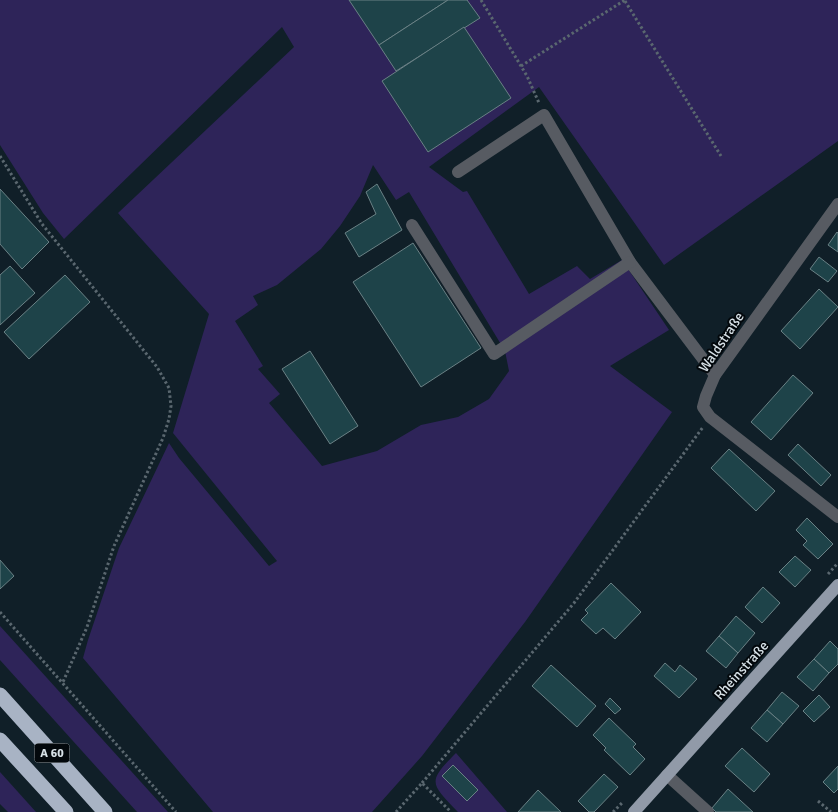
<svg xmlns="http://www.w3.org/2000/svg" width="838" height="812" viewBox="0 0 838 812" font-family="Signika,sans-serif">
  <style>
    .green { fill: #2e2459; fill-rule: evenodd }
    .building { fill: #1e4349; stroke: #6a8185 }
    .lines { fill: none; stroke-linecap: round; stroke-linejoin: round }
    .path { stroke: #5a676f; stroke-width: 3; stroke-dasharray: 2.5 2.5; stroke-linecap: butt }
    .minor { stroke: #575b62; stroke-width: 12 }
    .major { stroke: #919aa8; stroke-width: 12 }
    .highway { stroke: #a8b3c4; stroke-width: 15 }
    .labels { text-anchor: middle; stroke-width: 4; stroke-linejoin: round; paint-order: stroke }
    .shield { fill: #03080c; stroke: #98a1a6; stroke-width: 1 }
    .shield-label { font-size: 12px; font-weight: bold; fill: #d8e2e8 }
    .street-label { font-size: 14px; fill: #d8e2e8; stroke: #03080c }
  </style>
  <rect width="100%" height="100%" fill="#101f28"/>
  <g class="green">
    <path d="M0,0H838V141L664,265L539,87L429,167L463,192L467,191L529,294L577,266L590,279L622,260L669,330L610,366L672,412L525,622L422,756L372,812H213L83,658L88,640L119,548L169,443L179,458L269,566L277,561L173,433L209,314L118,213L294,47L282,27L64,239L43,213L0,145ZM373,165L396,200L409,192L505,351L509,371L489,399L458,417L421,425L377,451L322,466L269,403L280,394L258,369L263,366L235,321L258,305L253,296L277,285L321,249L340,226L360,196Z"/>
    <path d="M0,626L168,812H137L0,660Z"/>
    <path d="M456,753L507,812H458C430,783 427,782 456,753Z"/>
    <path d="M0,772L36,812H8L0,804Z"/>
  </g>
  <g class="building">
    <path d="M349,0H448L379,45Z"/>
    <path d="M448,0H467L480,18L396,71L379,45Z"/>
    <path d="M464,27L511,98L428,152L382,81Z"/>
    <path d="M377,184L402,230L359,257L345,233L376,214L366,192Z"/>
    <path d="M0,189L49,242L22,269L0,244Z"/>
    <path d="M837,232L838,233V252L828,245Z"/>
    <path d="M413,243L481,348L421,387L353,282Z"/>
    <path d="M819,257L837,271L828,282L810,269Z"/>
    <path d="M10,266L35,293L0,325V275Z"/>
    <path d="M65,275L90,302L29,359L4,332Z"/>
    <path d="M819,289L838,307L800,349L781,331Z"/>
    <path d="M310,351L358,426L330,444L282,369Z"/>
    <path d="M793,375L813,393L771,440L751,422Z"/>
    <path d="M798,444L831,475L821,486L788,455Z"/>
    <path d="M729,449L775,491L756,511L711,468Z"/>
    <path d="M807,518L833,544L818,559L803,545L807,541L796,530Z"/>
    <path d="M795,556L811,570L795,587L779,572Z"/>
    <path d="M0,560L14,576L0,589Z"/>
    <path d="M611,583L641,612L615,639L603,628L596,634L581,620L588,613L585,610Z"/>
    <path d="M763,587L780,603L762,623L745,607Z"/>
    <path d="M736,616L755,633L738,653L719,636Z"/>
    <path d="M719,636L738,653L726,668L706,651Z"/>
    <path d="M830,641L838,649V664L829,673L814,659Z"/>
    <path d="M814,659L829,673L813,691L797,677Z"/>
    <path d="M665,663L675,672L680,665L697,679L679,698L654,676Z"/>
    <path d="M551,665L596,706L577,727L532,686Z"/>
    <path d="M782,692L799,706L783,724L767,710Z"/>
    <path d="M819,695L830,707L814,722L803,711Z"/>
    <path d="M610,698L621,709L615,714L605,704Z"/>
    <path d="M767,710L783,724L767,742L751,728Z"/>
    <path d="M609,718L636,744L633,747L645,759L630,775L604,750L606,748L593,735Z"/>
    <path d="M742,748L770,774L754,792L725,766Z"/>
    <path d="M453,765L478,790L467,801L442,776Z"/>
    <path d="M838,766V789L834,793L823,782Z"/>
    <path d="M604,774L618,787L594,812H589L578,801Z"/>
    <path d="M728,789L753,812H716L712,808Z"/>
    <path d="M538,790L561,812H518Z"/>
  </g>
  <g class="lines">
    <g class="path">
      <path d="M481,0L527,76L539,103"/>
      <path d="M625,1L721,156"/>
      <path d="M521,66L625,0"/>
      <path d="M0,156L42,224L157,367L169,388L171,406L169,419L163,438L114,546L87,627L63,682"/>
      <path d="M828,574L838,563"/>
      <path d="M0,612L176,812"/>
      <path d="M422,783L574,603L703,427"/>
      <path d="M818,801L831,812"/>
      <path d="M396,812L422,783L451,812"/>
      <path d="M613,812L622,803"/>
    </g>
    <g class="minor">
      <path d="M458,172L544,115L630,262L715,375"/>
      <path d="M838,204L715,375L706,396L703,407L710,417L838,517"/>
      <path d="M412,225L494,354L630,262"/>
      <path d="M667,775L708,812"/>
    </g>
    <path class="major" d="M634,812L838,585"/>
    <g class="highway">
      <path d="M0,695L105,812"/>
      <path d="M0,740L66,812"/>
    </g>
  </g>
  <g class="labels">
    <rect class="shield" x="34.5" y="743.5" width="35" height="19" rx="4"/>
    <g class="shield-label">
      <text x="52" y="757">A 60</text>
    </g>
    <g class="street-label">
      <text transform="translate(721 342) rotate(-56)" y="5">Waldstraße</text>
      <text transform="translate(741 670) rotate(-48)" y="5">Rheinstraße</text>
    </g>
  </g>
</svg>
